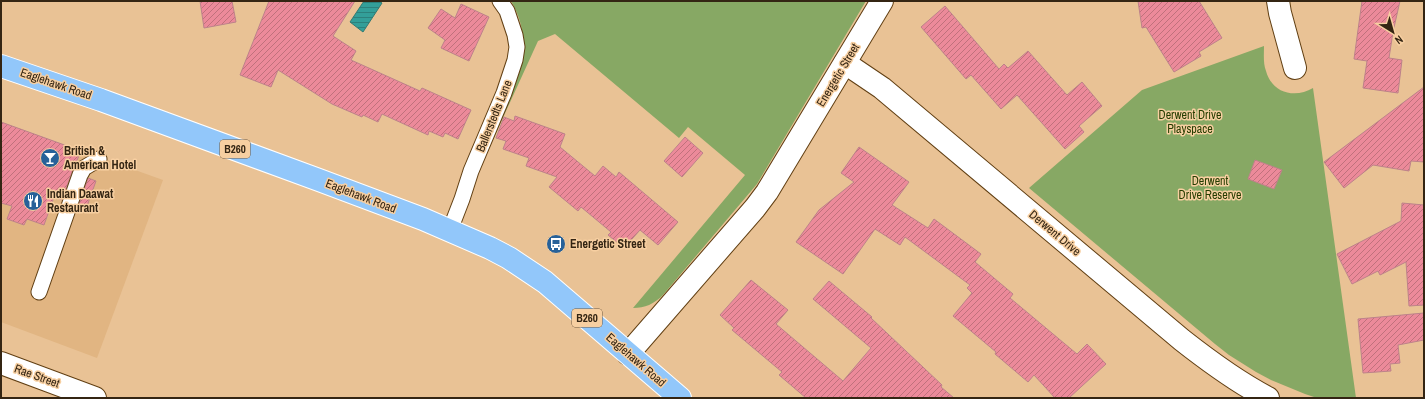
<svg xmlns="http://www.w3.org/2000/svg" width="1425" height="399" viewBox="0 0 1425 399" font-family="'Archivo Narrow',sans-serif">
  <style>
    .built { fill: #e1b582 }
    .green { fill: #87a864 }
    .water { fill: url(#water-rules); stroke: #337a71 }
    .building { fill: url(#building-hatch); stroke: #bd828a }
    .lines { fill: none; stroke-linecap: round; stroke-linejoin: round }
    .lane-casing { stroke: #613f13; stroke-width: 17 }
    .street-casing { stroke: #613f13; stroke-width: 24 }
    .primary-casing { stroke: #fff; stroke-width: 24 }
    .lane { stroke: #fff; stroke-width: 15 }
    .street { stroke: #fff; stroke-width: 22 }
    .primary { stroke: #92c7fa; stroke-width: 22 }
    .labels { text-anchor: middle; stroke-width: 3; stroke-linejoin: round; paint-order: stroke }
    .shield { fill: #f7cfa1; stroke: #6e583e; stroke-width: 1 }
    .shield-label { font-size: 11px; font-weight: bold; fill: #342513 }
    .street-label { font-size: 12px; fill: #342513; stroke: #f7cfa1 }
    .park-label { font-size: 12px; fill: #253d00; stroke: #f7cfa1 }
    .poi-label { font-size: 12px; font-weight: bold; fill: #342513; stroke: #f7cfa1; text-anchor: start }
  </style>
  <defs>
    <pattern id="water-rules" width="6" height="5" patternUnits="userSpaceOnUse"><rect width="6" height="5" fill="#339f99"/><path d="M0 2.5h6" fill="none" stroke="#2c817c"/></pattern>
    <pattern id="building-hatch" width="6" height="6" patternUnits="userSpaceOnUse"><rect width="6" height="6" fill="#ec8a9a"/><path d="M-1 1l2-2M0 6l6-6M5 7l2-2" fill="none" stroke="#c0717c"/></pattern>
  </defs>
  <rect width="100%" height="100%" fill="#e9c295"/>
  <path class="built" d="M1,122L163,180L97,358L1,322Z"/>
  <g class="green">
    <path d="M511,1H866L757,184L663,295C654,304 645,308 633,308L745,175L688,127L679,138L555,34L538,41L480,168L523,49C524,31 520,17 511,1Z"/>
    <path d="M1264,46C1264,54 1263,63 1266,71C1272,93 1295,99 1313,88L1356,398H1317L1305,394L1271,380L1256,372L1229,355L1215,344L1029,188L1142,90Z"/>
  </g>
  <path class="water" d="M364,1H379L382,3L363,32L350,22Z"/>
  <g class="building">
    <path d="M200,1H232L236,22L204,28Z"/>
    <path d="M269,1H355L333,36L356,51L351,60L420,91L422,88L471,110L458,139L445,133L443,137L429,131L428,135L382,114L378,122L363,115L362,117L332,104L278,70L271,87L240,75Z"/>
    <path d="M1138,1H1199L1222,38L1199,52L1201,56L1174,72L1146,27L1142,28Z"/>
    <path d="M1362,1H1400L1393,32L1389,58L1402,60L1398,93L1363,88L1367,61L1354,59Z"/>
    <path d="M461,4L489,17L469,61L441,48L445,40L428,28L441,9L455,18Z"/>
    <path d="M945,6L999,69L1004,64L1008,68L1028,51L1067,95L1082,82L1102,106L1079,126L1084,132L1065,149L1017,95L1001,109L971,75L966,79L921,27Z"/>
    <path d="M1424,87V162L1411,161L1409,171L1373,165L1344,188L1324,162Z"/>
    <path d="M515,116L565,134L560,147L595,176L603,166L616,177L619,172L678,222L658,245L640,230L624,248L608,235L611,232L581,207L578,211L549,187L557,177L526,166L529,158L503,149L506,141L496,138L504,117L514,121Z"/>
    <path d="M1,122L81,151L72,172L62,200L54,197L44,225L27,219L24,225L7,219L12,206L1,203Z"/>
    <path d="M685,137L703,153L682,177L664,161Z"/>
    <path d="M859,147L909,182L892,205L928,228L934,219L981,254L975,262L1013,294L1010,298L1077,354L1087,344L1106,364L1069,398H1055L1034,375L1028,382L995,354L996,352L953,316L972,293L967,288L970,285L905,237L900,245L875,229L843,274L796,242L819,210L854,182L841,173Z"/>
    <path d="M1255,160L1282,170L1274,189L1248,179Z"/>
    <path d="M88,178L96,181L86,209L78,207Z"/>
    <path d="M1402,203L1424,205V305L1409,306L1406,262L1380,275L1378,271L1352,284L1337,254L1401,221Z"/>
    <path d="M751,280L788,310L776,324L843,381L871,348L813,299L829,281L872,317L871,318L942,385L941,387L954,398H806L779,375L782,372L732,330L734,328L720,315Z"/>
    <path d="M1424,313V340L1398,345L1400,363L1390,364L1391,371L1363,373L1358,319Z"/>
  </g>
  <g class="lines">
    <g class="lane-casing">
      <g id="lane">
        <path d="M450,230L462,199L471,171L504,93L515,60L517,47L515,35L507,11L500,1"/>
        <path d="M39,292L80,175L84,168L99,159"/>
      </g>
    </g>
    <g class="street-casing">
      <g id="street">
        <path d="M1278,1L1280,13L1295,68"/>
        <path d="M845,63L882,88L1182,340C1210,362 1237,382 1268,398"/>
        <path d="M628,354L755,208L767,192L882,1"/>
        <path d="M1,363L95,398"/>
      </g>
    </g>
    <g class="primary-casing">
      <path id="primary" d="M1,66L101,100L319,180L423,219L490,248L509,258L545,282L680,398"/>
    </g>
    <use href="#lane" class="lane"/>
    <use href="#street" class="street"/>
    <use href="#primary" class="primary"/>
  </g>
  <defs>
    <g id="bar-disc" transform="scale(1)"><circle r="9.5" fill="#276199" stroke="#f7cfa1"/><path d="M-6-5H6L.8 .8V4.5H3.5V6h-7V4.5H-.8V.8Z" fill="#fff"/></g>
    <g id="restaurant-disc" transform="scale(1)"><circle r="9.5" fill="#276199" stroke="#f7cfa1"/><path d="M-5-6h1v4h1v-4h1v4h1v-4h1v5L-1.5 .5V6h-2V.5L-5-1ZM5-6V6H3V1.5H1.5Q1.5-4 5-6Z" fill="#fff"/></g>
    <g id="bus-disc" transform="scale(1)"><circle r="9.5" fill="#276199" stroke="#f7cfa1"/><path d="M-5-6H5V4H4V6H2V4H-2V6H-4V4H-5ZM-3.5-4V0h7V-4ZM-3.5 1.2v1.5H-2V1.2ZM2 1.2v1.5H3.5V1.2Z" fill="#fff"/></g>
  </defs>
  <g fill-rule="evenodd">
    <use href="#bar-disc" x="50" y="158"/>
    <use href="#restaurant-disc" x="33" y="201"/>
    <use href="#bus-disc" x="556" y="244"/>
  </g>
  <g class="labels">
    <g class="shield">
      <rect x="220" y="140" width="30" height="18" rx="3"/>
      <rect x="572" y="309" width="30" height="18" rx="3"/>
    </g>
    <g class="shield-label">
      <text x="235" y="153">B260</text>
      <text x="587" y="322">B260</text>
    </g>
    <g class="street-label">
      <text transform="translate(838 75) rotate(-59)" y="4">Energetic Street</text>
      <text transform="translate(56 84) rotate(19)" y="4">Eaglehawk Road</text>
      <text transform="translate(494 116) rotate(-68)" y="4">Ballerstedts Lane</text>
      <text transform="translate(361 196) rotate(21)" y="4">Eaglehawk Road</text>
      <text transform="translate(1055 233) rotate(40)" y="4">Derwent Drive</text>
      <text transform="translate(636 360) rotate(41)" y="4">Eaglehawk Road</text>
      <text transform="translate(37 376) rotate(20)" y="4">Rae Street</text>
    </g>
    <g class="park-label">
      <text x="1190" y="119">Derwent Drive<tspan x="1190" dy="14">Playspace</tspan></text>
      <text x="1210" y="185">Derwent<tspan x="1210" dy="14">Drive Reserve</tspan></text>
    </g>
    <g class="poi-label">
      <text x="64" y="155">British &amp;<tspan x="64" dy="14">American Hotel</tspan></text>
      <text x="47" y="198">Indian Daawat<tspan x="47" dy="14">Restaurant</tspan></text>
      <text x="570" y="248">Energetic Street</text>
    </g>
  </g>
  <rect width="1425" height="399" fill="none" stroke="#342513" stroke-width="4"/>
  <g transform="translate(1393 32) rotate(143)" stroke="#f7cfa1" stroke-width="3" paint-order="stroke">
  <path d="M0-3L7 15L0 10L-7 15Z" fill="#342513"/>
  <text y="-6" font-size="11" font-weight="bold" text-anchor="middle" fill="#342513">N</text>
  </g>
</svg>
